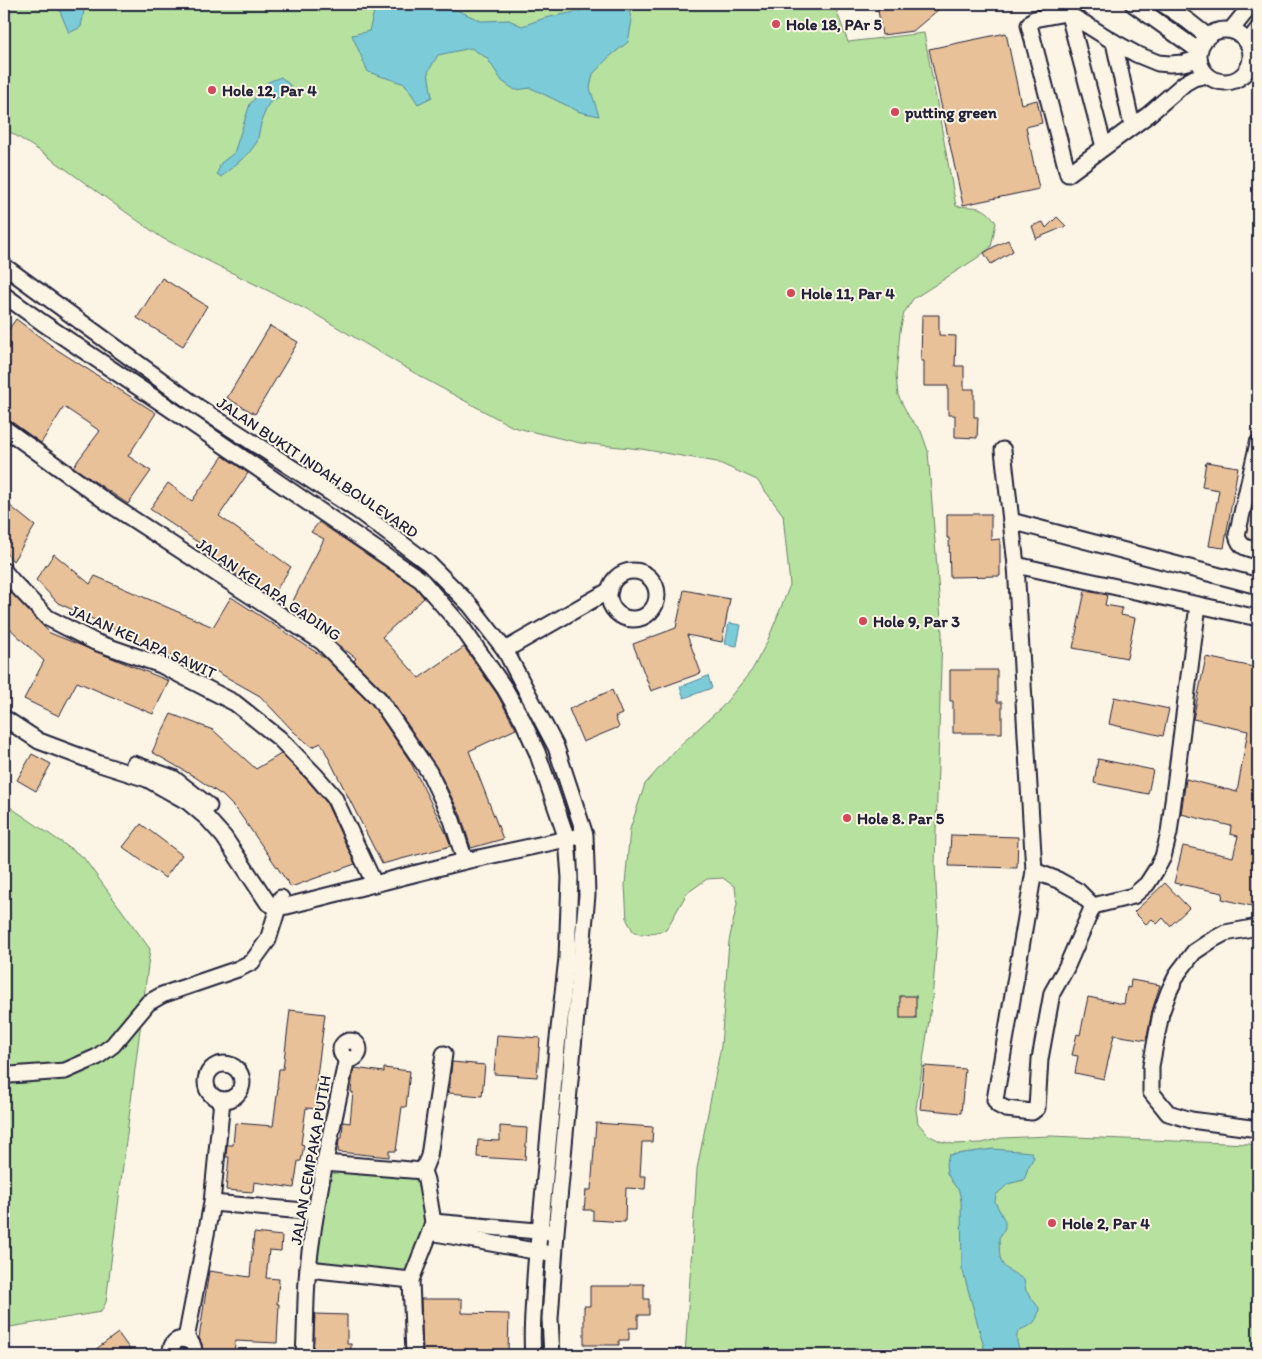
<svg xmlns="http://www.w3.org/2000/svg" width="1262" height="1359" viewBox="0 0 1262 1359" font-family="Itim,sans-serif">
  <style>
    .built { fill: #f6e5ce }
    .green { fill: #b7e19f; stroke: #6c826d }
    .water { fill: #7ccbd8; stroke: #588799 }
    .building { fill: #e9c199; stroke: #22223b }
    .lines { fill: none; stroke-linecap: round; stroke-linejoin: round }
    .minor-casing { stroke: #22223b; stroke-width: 19 }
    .minor { stroke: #fcf5e5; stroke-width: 15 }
    .poi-dot { fill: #d1495b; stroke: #fcf5e5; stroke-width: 2 }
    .labels { text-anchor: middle; stroke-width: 4; stroke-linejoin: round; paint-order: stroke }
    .poi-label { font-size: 16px; font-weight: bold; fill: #22223b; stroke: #fcf5e5; text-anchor: start }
    .street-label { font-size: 16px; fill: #22223b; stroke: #fcf5e5 }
  </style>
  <rect width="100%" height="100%" fill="#fcf5e5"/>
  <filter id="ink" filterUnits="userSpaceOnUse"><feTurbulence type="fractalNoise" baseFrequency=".02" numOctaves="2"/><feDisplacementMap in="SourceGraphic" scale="10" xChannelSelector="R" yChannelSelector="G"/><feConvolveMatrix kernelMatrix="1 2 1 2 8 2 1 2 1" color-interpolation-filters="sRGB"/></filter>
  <g filter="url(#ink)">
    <path class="built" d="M1258,459V552L1238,547Z"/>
    <g class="green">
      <path d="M4,4H834L848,42L924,33L956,206C975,208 985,204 996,223L991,247L977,258L913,299L904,313L900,331L896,376L898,395L909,417L921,431L928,451L942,633L935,864L938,925L932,1000L916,1109L918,1123L928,1135L940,1141L953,1144L982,1143L1001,1138L1050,1136L1250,1144L1258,1147V1355H685L697,1169L721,1046L729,941L737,904L735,887L723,878L707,879L687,893L666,930L641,935L633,931L627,920L625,885L630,829L645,784L679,746L722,707L752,670L767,642L790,585L783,515L757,480L717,462L641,449L580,443L513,427L423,378L315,314L162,238L46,155L4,128Z"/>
      <path d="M4,803L83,857L150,949L106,1302L101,1312L4,1328Z"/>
      <path d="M325,1163L432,1178L429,1222L410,1277L309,1268Z"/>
    </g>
    <g class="water">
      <path d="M57,4H82L84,11L81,27L69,33Z"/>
      <path d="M376,4H444L481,21L509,20L522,26L545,18L575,12L604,4H626L632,20L628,42L608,58L593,74L590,88L599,116L580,112L531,88L515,90L502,81L487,58L471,48L438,55L428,72L432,97L418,104L405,84L368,72L352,35L369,31Z"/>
      <path d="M281,77L291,86L281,96L269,103L262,119L257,142L248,154L221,177L217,174L221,163L234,153L250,104L268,82Z"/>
      <path d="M729,623L741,625L737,646L725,644Z"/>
      <path d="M708,676L712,688L684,698L680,687Z"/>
      <path d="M993,1149L1031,1152L1034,1157L1028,1168L1024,1180L1008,1184L996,1195L995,1202L1005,1221V1228L999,1238C1000,1252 997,1263 1010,1271C1015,1274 1019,1276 1024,1280L1026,1291L1039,1308C1037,1332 1019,1324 1017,1335C1016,1341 1019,1349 1021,1355H982L984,1347L962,1268L961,1201L959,1191L952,1182L947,1173L946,1163L949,1155Z"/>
    </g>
    <g class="building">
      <path d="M877,4H945L913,31L882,35Z"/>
      <path d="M1006,33L1021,104L1037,100L1042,123L1026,127L1039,189L963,205L929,49Z"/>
      <path d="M1057,217L1066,226L1035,239L1036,237L1032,226L1043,222L1046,228Z"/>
      <path d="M1008,240L1013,251L991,264L984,253L997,245Z"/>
      <path d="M162,278L207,306L183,346L137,318Z"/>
      <path d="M922,315H939V335L956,336L955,366H964V389H974V417H978L977,438L955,437V415H948V386H924V361H921Z"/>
      <path d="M16,319L56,349L156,413L128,456L151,471L128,504L73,467L100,431L64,407L41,443L9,420L4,419V336Z"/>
      <path d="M270,326L298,342L255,414L227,398Z"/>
      <path d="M223,456L248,473L219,516L291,567L271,598L196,546L199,543L150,509L168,483L192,501Z"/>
      <path d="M1206,462L1238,467L1224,548L1209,546L1219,490L1202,487Z"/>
      <path d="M4,501L35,526L13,561L4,551Z"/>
      <path d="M947,514H991V540L1000,539V576L950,577L949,538H947Z"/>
      <path d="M319,522L415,587L424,598L382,637L419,678L464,647L497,694L516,729L469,751L503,839L471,848L461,816L437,768L387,694L354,661L356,658L337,644L327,634L289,609L324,539L311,532Z"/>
      <path d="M54,554L90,584L95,576L213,627L231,597L325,658L372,705L410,761L446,833L451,846L382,864L321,743L312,747L294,732L260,696L212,669L185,657L183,661L58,603L36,580Z"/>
      <path d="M4,586L50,633L169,681L153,714L77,682L59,716L24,699L44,661L4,623Z"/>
      <path d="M684,590L730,599L722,642L687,635L701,673L651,691L633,644L676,628Z"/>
      <path d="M1085,591L1107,595L1105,605L1122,608L1121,615L1135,618L1127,658L1073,648Z"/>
      <path d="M1206,657L1258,668V899L1256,907L1222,899L1223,893L1174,883L1183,846L1233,857L1238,836L1230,834L1231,826L1181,814L1186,779L1237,792L1248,731L1193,719Z"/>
      <path d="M950,670H997V702H1002V733H953V701H950Z"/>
      <path d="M612,690L622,714L615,717L619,727L583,742L569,709Z"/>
      <path d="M1114,697L1169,709L1163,736L1109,724Z"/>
      <path d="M171,714L213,730L256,769L281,754L308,781L326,802L355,864L291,887L237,810L223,796L195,777L152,752Z"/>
      <path d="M32,754L51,764L36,791L17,780Z"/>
      <path d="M1098,759L1153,770L1148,794L1094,783Z"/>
      <path d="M141,824L182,855L165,878L123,847Z"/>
      <path d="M951,835L1018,837L1017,868L949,866Z"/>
      <path d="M1165,883L1189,908L1170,926L1163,918L1157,924L1152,919L1146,924L1134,912Z"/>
      <path d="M1131,980L1160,985L1152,1011L1146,1040L1114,1035L1104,1079L1075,1073L1078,1056L1072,1055L1077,1034L1080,1035L1088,997L1124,1004L1127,987L1130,988Z"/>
      <rect x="900" y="996" width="16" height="22"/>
      <path d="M290,1010L325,1014L315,1092L319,1093L317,1109L306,1108L301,1144L304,1145L301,1161H298L294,1188L254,1182L253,1192L226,1190L229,1157H226L227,1145H233L235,1123L273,1126L278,1087H277L279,1069H283Z"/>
      <path d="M497,1035L540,1038L537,1077L494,1074Z"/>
      <path d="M452,1062L485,1065L482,1096L449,1093Z"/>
      <path d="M924,1066L965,1069L961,1113L920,1109Z"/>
      <path d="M354,1068L384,1072V1068L410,1071L406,1107H402L396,1151H389V1157L338,1152L339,1138H342L343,1122L350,1123L353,1092H351L352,1081Z"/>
      <path d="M596,1123L653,1127L652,1142H642L640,1176H646L645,1189L626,1188L625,1222L593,1220V1210H584L586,1190H591Z"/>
      <path d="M500,1126L527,1128L525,1160L477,1157L478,1140L500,1141Z"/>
      <path d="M254,1233L282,1236L281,1251L269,1250L266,1278L279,1279L277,1304H279L277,1343L236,1341L233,1355H216L203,1353L202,1345L199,1338L209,1271L250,1277Z"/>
      <path d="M630,1284H644V1299H649V1315H638V1328H629V1340H619V1345H584V1306H590V1286H630Z"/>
      <path d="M421,1299H462V1313L509,1314L508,1355H423Z"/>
      <path d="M315,1314L347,1315V1344H351V1355H313Z"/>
      <path d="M118,1333L134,1355H88Z"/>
    </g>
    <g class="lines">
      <g class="minor-casing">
        <g id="minor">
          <path d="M1133,4L1199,51"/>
          <path d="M1163,4L1188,21L1207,36"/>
          <path d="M1069,15L1104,147"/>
          <circle cx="1225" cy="56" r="26"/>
          <path d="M1231,30L1252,4"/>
          <path d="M1114,42L1132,126"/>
          <path d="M1248,42L1258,29"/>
          <path d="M1199,59L1183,63L1170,64L1158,63L1136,54L1114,42L1087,25L1066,13L1034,19L1029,25L1068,174L1148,115L1185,83L1194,78L1207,75"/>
          <path d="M4,266L198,407L357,510L428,563L470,605L505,650L556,747L585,835L587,895L556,1232L550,1319L552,1355"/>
          <path d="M4,295L43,323L187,420L421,580L461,626L505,689L523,721L537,752L567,839L570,878L567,958L557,1047L540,1231C536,1253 535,1275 534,1297C533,1316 531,1336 533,1355"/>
          <path d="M4,428L108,503L322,642L379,699L429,772L452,820L465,861"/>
          <path d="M1258,443L1237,535C1240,548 1247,548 1258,551"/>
          <path d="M1003,450L1016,565L1034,871L995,1100L998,1105L1006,1109L1032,1112L1037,1108L1040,1059L1052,993L1066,968L1093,906"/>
          <path d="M1011,521L1258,586"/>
          <path d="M1016,565L1258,618"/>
          <path d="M4,571L14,583L48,618L95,642L161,665L235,703L279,738L315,775L334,797L374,883"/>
          <circle cx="633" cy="595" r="24"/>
          <path d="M505,650L610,590"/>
          <path d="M4,718L39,741L100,764L147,779L188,802L207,818L224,837L268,903L278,907L287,906L465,861L576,837"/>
          <path d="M134,764L173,778L209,806"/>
          <path d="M1034,871L1058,880L1078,891L1093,906"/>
          <path d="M1093,906L1133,896L1147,884L1156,870L1163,857L1169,833L1198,605"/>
          <path d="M1258,927L1225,933L1212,940L1194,952L1178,973L1169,991L1161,1013L1151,1066V1092L1168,1113L1191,1120L1258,1129"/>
          <circle cx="350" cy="1050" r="9"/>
          <circle cx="224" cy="1082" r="18"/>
          <path d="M4,1074L10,1075L65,1071L97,1057L113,1045L148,1003L162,995L238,969L252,962L268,940L281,898"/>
          <path d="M324,1163L423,1171"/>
          <path d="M212,1203L316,1212"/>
          <path d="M433,1222L549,1232"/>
          <path d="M430,1232L545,1253"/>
          <path d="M308,1269L411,1280"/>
          <path d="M186,1339L212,1203L222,1100"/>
          <path d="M172,1355C166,1334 199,1334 193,1355"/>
          <path d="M304,1355C306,1326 305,1297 308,1268C316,1197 332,1128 347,1058"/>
          <path d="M414,1355L411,1280L430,1232L433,1222L426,1180L423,1171L429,1156L444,1054"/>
        </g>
      </g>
      <use href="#minor" class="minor"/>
    </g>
  </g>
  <g class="poi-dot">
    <circle cx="776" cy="24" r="5"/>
    <circle cx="212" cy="90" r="5"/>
    <circle cx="895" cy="112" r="5"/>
    <circle cx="791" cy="293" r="5"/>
    <circle cx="863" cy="621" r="5"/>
    <circle cx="847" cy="818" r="5"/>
    <circle cx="1052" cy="1223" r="5"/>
  </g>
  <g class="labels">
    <g class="poi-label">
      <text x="786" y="30">Hole 18, PAr 5</text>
      <text x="222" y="96">Hole 12, Par 4</text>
      <text x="905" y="118">putting green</text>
      <text x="801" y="299">Hole 11, Par 4</text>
      <text x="873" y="627">Hole 9, Par 3</text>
      <text x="857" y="824">Hole 8. Par 5</text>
      <text x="1062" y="1229">Hole 2, Par 4</text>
    </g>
    <g class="street-label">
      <text transform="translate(318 467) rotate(34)" y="6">JALAN BUKIT INDAH BOULEVARD</text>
      <text transform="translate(269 589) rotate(34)" y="6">JALAN KELAPA GADING</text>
      <text transform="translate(143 641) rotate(24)" y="6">JALAN KELAPA SAWIT</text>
      <text transform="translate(310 1160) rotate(-80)" y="6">JALAN CEMPAKA PUTIH</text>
    </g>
  </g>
  <rect width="1262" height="1359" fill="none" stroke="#fcf5e5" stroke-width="20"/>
  <rect x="10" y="10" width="1242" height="1339" fill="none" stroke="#22223b" stroke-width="2" filter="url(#ink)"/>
</svg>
